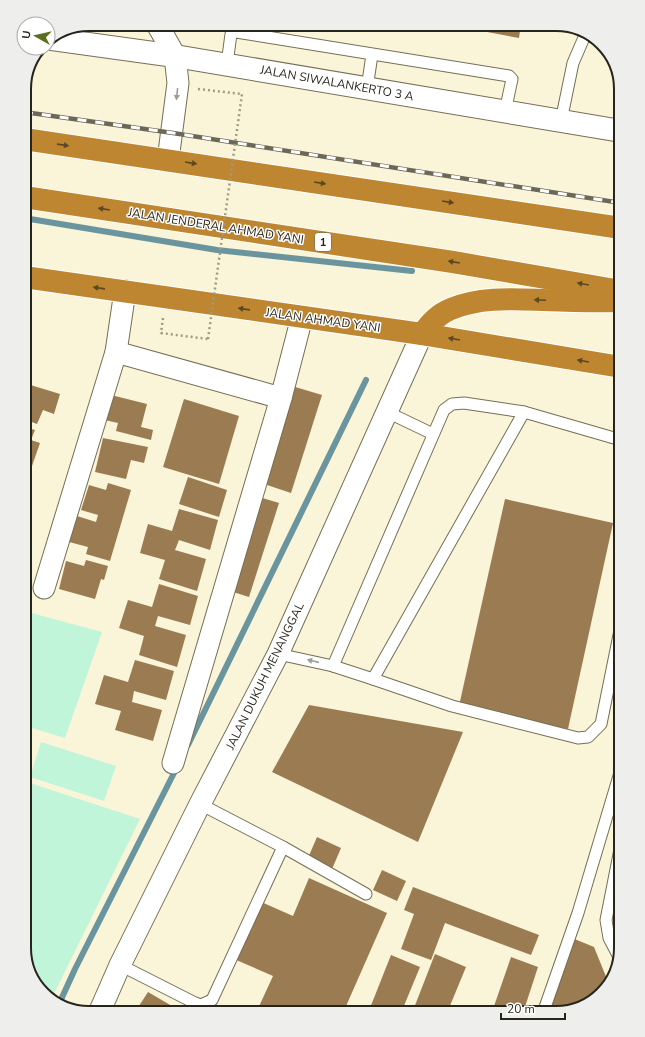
<svg xmlns="http://www.w3.org/2000/svg" width="645" height="1037" viewBox="0 0 645 1037" font-family="'Nunito Sans',sans-serif">
  <style>
    .green { fill: #c0f5d9 }
    .lines { fill: none; stroke-linecap: round; stroke-linejoin: round }
    .stream { stroke: #6a959f; stroke-width: 6 }
    .building { fill: #9b7b52 }
    .lane-casing { stroke: #746f56; stroke-width: 13 }
    .street-casing { stroke: #746f56; stroke-width: 23 }
    .secondary-casing { stroke: #746f56; stroke-width: 24 }
    .highway-casing { stroke: #fff; stroke-width: 24 }
    .path { stroke: #9e9a85; stroke-width: 2.5; stroke-dasharray: 2 3; stroke-linecap: butt }
    .lane { stroke: #fff; stroke-width: 11 }
    .street { stroke: #fff; stroke-width: 21 }
    .secondary { stroke: #fff; stroke-width: 22 }
    .highway { stroke: #bf8631; stroke-width: 22 }
    .rail-casing { stroke: #6b6857; stroke-width: 4.5 }
    .rail { stroke: #fff; stroke-width: 3; stroke-dasharray: 9; stroke-linecap: butt }
    .path-bridge { stroke: #9e9a85; stroke-width: 2.5; stroke-dasharray: 2 3; stroke-linecap: butt }
    .oneway { fill: #9e9d98 }
    .oneway2 { fill: #5c4723 }
    .labels { text-anchor: middle; stroke-width: 3; stroke-linejoin: round; paint-order: stroke }
    .shield { fill: #fff; stroke: #68665f; stroke-width: 1 }
    .shield-label { font-size: 11px; font-weight: bold; fill: #27251b }
    .street-label { font-size: 12px; fill: #27251b; stroke: #fff }
    .rim { fill: none; stroke: #27251b; stroke-width: 2 }
  </style>
  <rect width="100%" height="100%" fill="#faf5d8"/>
  <g class="green">
    <path d="M24,611L102,632L65,738L32,728L24,748Z"/>
    <path d="M41,742L116,766L104,801L30,777Z"/>
    <path d="M24,781L140,819L51,1000L31,977L24,948Z"/>
  </g>
  <g class="lines">
    <g class="stream">
      <path d="M24,218L217,250L412,271"/>
      <path d="M188,745L366,380"/>
      <path d="M59,1004L75,969L177,767"/>
    </g>
  </g>
  <g class="building">
    <path d="M444,24H521L519,38Z"/>
    <path d="M24,383L60,394L54,414L43,410L37,424L24,419Z"/>
    <path d="M292,386L322,395L291,493L261,483Z"/>
    <path d="M107,394L147,404L141,427L153,430L151,440L116,431L118,423L100,419Z"/>
    <path d="M184,399L239,416L219,484L163,467Z"/>
    <path d="M24,427L35,430L31,440L40,443L32,466L24,463Z"/>
    <path d="M103,438L148,447L144,463L131,460L126,479L95,472Z"/>
    <path d="M188,477L227,490L219,517L179,504Z"/>
    <path d="M24,479L29,481L25,497H24Z"/>
    <path d="M108,483L131,490L110,561L86,554L88,547L69,542L77,516L96,522L98,515L81,510L89,485L106,490Z"/>
    <path d="M259,497L279,503L249,597L230,591Z"/>
    <path d="M505,499L613,523L568,729L459,706Z"/>
    <path d="M179,509L218,520L210,550L179,540L175,550L206,559L197,591L159,579L165,560L140,553L148,524L172,531Z"/>
    <path d="M86,560L108,566L104,580L101,579L95,599L59,589L66,561L84,566Z"/>
    <path d="M159,584L198,596L190,625L158,616L155,626L186,635L177,667L139,655L144,636L119,628L128,600L152,607Z"/>
    <path d="M135,660L174,671L166,700L134,691L132,702L162,710L153,741L115,730L121,711L95,704L104,675L128,682Z"/>
    <path d="M309,705L463,732L418,842L272,772Z"/>
    <path d="M317,837L341,848L332,869L308,858Z"/>
    <path d="M382,870L406,881L397,901L373,890Z"/>
    <path d="M309,878L387,913L343,1013H256L273,976L234,959L259,901L293,916Z"/>
    <path d="M413,887L539,935L531,955L445,923L431,960L401,949L414,914L404,910Z"/>
    <path d="M572,938L594,947L609,984L585,1006L556,1013H546Z"/>
    <path d="M435,954L466,967L447,1013H412Z"/>
    <path d="M391,955L420,967L401,1013H368Z"/>
    <path d="M511,957L538,967L523,1013H506L493,1009Z"/>
    <path d="M148,992L184,1013H144L137,1009Z"/>
  </g>
  <g class="lines">
    <g class="lane-casing">
      <g id="lane">
        <path d="M227,64L231,34L236,32L509,76L512,79L505,112"/>
        <path d="M367,88L372,55"/>
        <path d="M561,121L573,63L586,33"/>
        <path d="M387,412L433,434"/>
        <path d="M278,654L333,666L373,679L524,412"/>
        <path d="M333,666L444,410L452,404L464,403L524,412L621,440"/>
        <path d="M373,679L452,706L578,738L588,737L601,724L621,625"/>
        <path d="M283,847L366,894"/>
        <path d="M619,957L609,938L606,920L621,844"/>
        <path d="M120,965L195,1003L201,1005L212,1000L283,847L200,804"/>
        <path d="M543,1013L578,913L621,769"/>
      </g>
    </g>
    <g class="street-casing">
      <g id="street">
        <path d="M157,24L175,56L178,83L168,160"/>
        <path d="M116,352L125,291"/>
        <path d="M44,588L116,352L281,398"/>
        <path d="M173,763L281,398L302,317"/>
        <path d="M99,1013L120,965L200,804L278,654L422,334"/>
      </g>
    </g>
    <g class="secondary-casing">
      <path id="secondary" d="M52,39L175,56L621,131"/>
    </g>
    <g class="highway-casing">
      <g id="highway">
        <path d="M24,139L621,228"/>
        <path d="M24,197L453,262L621,291"/>
        <path d="M24,277L422,334L621,367"/>
        <path d="M422,334C430,323 438,314 451,309C480,297 512,299 542,300C568,301 595,302 621,301"/>
      </g>
    </g>
    <g class="path">
      <path d="M198,89L242,94"/>
      <path d="M163,318L161,333L208,339"/>
    </g>
    <use href="#lane" class="lane"/>
    <use href="#street" class="street"/>
    <use href="#secondary" class="secondary"/>
    <use href="#highway" class="highway"/>
    <g class="rail-casing">
      <path id="rail" d="M24,112L173,133L621,203"/>
    </g>
    <use href="#rail" class="rail"/>
    <path class="path-bridge" d="M208,339L242,94"/>
  </g>
  <defs><path id="oneway-solid" d="M-6-.8H1V-3.2L6.5 0L1 3.2V.8H-6Z"/></defs>
  <g class="oneway">
    <use href="#oneway-solid" transform="translate(177 94) rotate(96)"/>
    <use href="#oneway-solid" transform="translate(313 661) rotate(-167)"/>
  </g>
  <g class="oneway2">
    <use href="#oneway-solid" transform="translate(63 145) rotate(8)"/>
    <use href="#oneway-solid" transform="translate(191 163) rotate(9)"/>
    <use href="#oneway-solid" transform="translate(320 183) rotate(9)"/>
    <use href="#oneway-solid" transform="translate(448 202) rotate(9)"/>
    <use href="#oneway-solid" transform="translate(104 209) rotate(-171)"/>
    <use href="#oneway-solid" transform="translate(454 262) rotate(-171)"/>
    <use href="#oneway-solid" transform="translate(583 284) rotate(-170)"/>
    <use href="#oneway-solid" transform="translate(99 288) rotate(-172)"/>
    <use href="#oneway-solid" transform="translate(540 300) rotate(-178)"/>
    <use href="#oneway-solid" transform="translate(244 309) rotate(-172)"/>
    <use href="#oneway-solid" transform="translate(454 339) rotate(-170)"/>
    <use href="#oneway-solid" transform="translate(583 361) rotate(-170)"/>
  </g>
  <g class="labels">
    <rect class="shield" x="315" y="233" width="16" height="18" rx="3"/>
    <g class="shield-label">
      <text x="323" y="246">1</text>
    </g>
    <g class="street-label">
      <text transform="translate(337 83) rotate(10)" y="4">JALAN SIWALANKERTO 3 A</text>
      <text transform="translate(216 226) rotate(9)" y="4">JALAN JENDERAL AHMAD YANI</text>
      <text transform="translate(323 320) rotate(8)" y="4">JALAN AHMAD YANI</text>
      <text transform="translate(265 676) rotate(-64)" y="4">JALAN DUKUH MENANGGAL</text>
    </g>
  </g>
  <path d="M0 0H645V1037H0ZM89 31H556A58 58 0 0 1 614 89V948A58 58 0 0 1 556 1006H89A58 58 0 0 1 31 948V89A58 58 0 0 1 89 31Z" fill="#eeeeed" fill-rule="evenodd"/>
  <path class="rim" d="M89 31H556A58 58 0 0 1 614 89V948A58 58 0 0 1 556 1006H89A58 58 0 0 1 31 948V89A58 58 0 0 1 89 31Z"/>
  <g transform="translate(36 36) rotate(278)"><circle r="19" fill="#ffffff" stroke="#a9a8a4"/>
  <path d="M0-3L7 15L0 10L-7 15Z" fill="#5b6f1e"/>
  <text y="-6" font-size="11" font-weight="bold" text-anchor="middle" fill="#27251b">U</text>
  </g>
  <path d="M501 1013v6h64v-6" fill="none" stroke="#27251b" stroke-width="2"/>
  <text x="507" y="1013" font-size="12" fill="#27251b" stroke="#ffffff" stroke-width="3" paint-order="stroke">20 m</text>
</svg>
